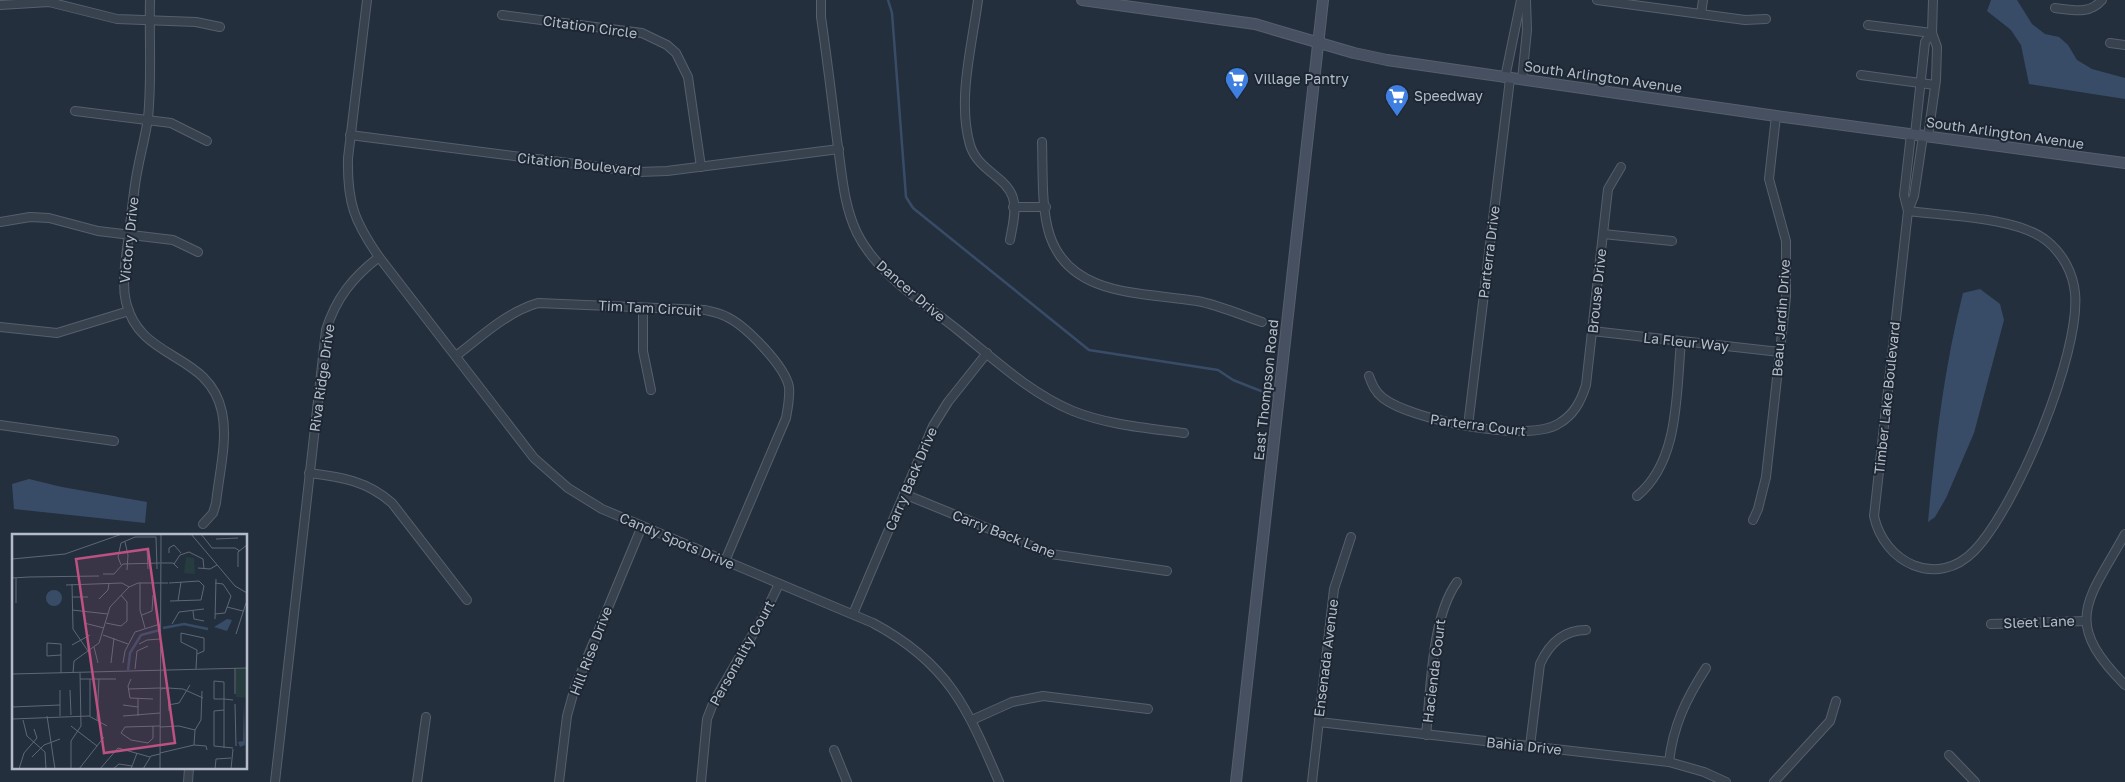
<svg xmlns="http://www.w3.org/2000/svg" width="2125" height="782" viewBox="0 0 2125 782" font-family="'Golos Text',sans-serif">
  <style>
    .water { fill: #394c67 }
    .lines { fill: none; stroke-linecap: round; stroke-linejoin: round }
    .stream { stroke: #394c67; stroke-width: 2.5 }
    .street-casing { stroke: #565f6c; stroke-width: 10 }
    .secondary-casing { stroke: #565f6c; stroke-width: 12 }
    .street { stroke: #38414e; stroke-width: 8 }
    .secondary { stroke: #465061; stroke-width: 10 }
    .labels { text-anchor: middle; stroke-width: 4; stroke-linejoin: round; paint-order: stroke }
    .street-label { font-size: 14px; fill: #b4bcc9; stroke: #1d2633 }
    .poi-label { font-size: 14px; fill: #b4bcc9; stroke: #1d2633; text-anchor: start }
    .inset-river { fill: none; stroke: #394c67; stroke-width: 2.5 }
    .inset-road { fill: none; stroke: #5e6776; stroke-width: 1 }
    .view { fill: #bd5182; fill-opacity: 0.15; stroke: #bd5182; stroke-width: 2.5 }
    .inset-edge { fill: none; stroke: #b4bcc9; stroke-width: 2.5 }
  </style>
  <rect width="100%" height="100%" fill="#242f3e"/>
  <g class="water">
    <path d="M1991,0H2017L2032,24L2045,34L2059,37L2068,45L2077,60L2092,69L2125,78V99L2029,84L2021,45L2011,30L1987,11Z"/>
    <path d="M1980,289L2000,304L2004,320L1974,433L1946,498L1935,517L1928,522C1935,444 1944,368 1963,293Z"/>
    <path d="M29,479L62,487L147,502L145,523L14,509L12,484Z"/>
  </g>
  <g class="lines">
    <path class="stream" d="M888,0L892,13L906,197L913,208L1089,350L1218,370L1233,380L1276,397"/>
    <g class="street-casing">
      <g id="street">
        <path d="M150,0C149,39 152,79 148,118C145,140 138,162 135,185C132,206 130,228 127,249C125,266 122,285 126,302C140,362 209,351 222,412C228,440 219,474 216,503L213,513L203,524"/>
        <path d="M367,0L348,158C347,202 354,221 379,257L534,458L568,488L602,509L873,623C948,663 967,707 999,782"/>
        <path d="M821,0V17C827,58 832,99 837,140C842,172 843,204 857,233C878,275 923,302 959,331C995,360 1030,393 1073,411C1108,425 1147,428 1184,433"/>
        <path d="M978,0C972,46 957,100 970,145C978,171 1007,177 1013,198C1017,211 1012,228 1010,240"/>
        <path d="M1597,0L1745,20L1766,19"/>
        <path d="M0,5L49,2L117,19L196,22L220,27"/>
        <path d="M2055,8C2073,10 2089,15 2102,0"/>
        <path d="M1701,14L1703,0"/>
        <path d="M502,15L642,33L667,45L676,53L688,77L701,167"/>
        <path d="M1868,25L1932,33"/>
        <path d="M2110,43L2125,45"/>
        <path d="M1861,75L1935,85"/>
        <path d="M1505,78L1521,0"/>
        <path d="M1522,80L1527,30L1526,0"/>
        <path d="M75,111L171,123L207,141"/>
        <path d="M1915,134L1925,42L1932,33"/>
        <path d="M350,135L639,172L667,171L839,149"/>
        <path d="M1928,136L1936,80L1937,47L1932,33L1933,0"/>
        <path d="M1042,142C1043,170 1041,210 1050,236C1071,298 1145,292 1197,301C1219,305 1241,315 1262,322"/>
        <path d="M1013,207H1046"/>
        <path d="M1908,211C1946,216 2018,217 2047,241C2063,254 2073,273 2075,293C2081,353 2016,508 1974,551C1937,589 1884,563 1874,516L1908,211L1914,196L1923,136"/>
        <path d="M1908,211L1904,195L1911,134"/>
        <path d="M0,222L30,217L49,218L98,231L173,240L198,252"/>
        <path d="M1603,234L1672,241"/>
        <path d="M643,308V351L651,390"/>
        <path d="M0,327L57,333L129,311"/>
        <path d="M1592,331L1780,352"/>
        <path d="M457,355C482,336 507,312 538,303L705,310C713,312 720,313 727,317C746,326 785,366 789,387C790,397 788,407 786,418L725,561"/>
        <path d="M1369,376C1372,384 1375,392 1383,398C1411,420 1527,443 1558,424C1574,415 1581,401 1586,385L1608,189L1621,167"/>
        <path d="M0,425L114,441"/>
        <path d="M1468,426L1510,79"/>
        <path d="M309,473C342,477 367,481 392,503L467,600"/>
        <path d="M904,494L1051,554L1167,571"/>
        <path d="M1637,496C1680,461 1676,392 1681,342"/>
        <path d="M1753,520L1758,509L1766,477L1786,297V241L1769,179L1776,116"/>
        <path d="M2125,534C2088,601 2061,621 2125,685"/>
        <path d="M853,614L933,426L948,402L987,353"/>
        <path d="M1991,624L2086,621"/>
        <path d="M972,720L1012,702L1043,696L1148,709"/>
        <path d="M1319,722L1669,762L1704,772L1726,782"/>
        <path d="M1426,735C1431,690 1431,618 1457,582"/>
        <path d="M1530,746L1540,664C1549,644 1563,630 1586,630"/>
        <path d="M834,750L847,782"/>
        <path d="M1949,755L1975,782"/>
        <path d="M1669,762C1673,726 1686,699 1706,668"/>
        <path d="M188,782L189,768"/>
        <path d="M275,782L326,330C336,298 353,277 379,257"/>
        <path d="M417,782L426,717"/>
        <path d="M559,782L567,716L575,687L642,526"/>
        <path d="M701,782L707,719L714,701L764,615L779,584"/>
        <path d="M1312,782L1334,589L1351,537"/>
        <path d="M1774,782L1830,721L1836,701"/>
      </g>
    </g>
    <g class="secondary-casing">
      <g id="secondary">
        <path d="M1082,0L1255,24L1354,53L1387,60L1776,116L2125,163"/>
        <path d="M1236,782L1323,0"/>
      </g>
    </g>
    <use href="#street" class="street"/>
    <use href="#secondary" class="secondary"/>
  </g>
  <defs>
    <g id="supermarket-pin" transform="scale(1.25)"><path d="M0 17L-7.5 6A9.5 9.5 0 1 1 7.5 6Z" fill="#3f7fe0" stroke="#1d2633"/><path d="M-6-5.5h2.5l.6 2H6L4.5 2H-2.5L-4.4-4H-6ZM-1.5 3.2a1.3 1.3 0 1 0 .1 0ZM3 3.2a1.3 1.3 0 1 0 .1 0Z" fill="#fff"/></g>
  </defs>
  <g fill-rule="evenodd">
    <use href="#supermarket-pin" x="1237" y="79"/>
    <use href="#supermarket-pin" x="1397" y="96"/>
  </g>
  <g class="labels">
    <g class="street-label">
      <text transform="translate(590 27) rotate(8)" y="5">Citation Circle</text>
      <text transform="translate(1603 77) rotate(8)" y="5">South Arlington Avenue</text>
      <text transform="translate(2005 133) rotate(8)" y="5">South Arlington Avenue</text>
      <text transform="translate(579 164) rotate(6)" y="5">Citation Boulevard</text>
      <text transform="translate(129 240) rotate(-84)" y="5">Victory Drive</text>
      <text transform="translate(1489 252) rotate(-83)" y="5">Parterra Drive</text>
      <text transform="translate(911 291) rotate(41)" y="5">Dancer Drive</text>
      <text transform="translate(1597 291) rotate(-84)" y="5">Brouse Drive</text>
      <text transform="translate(650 308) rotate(3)" y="5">Tim Tam Circuit</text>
      <text transform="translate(1781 318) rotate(-86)" y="5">Beau Jardin Drive</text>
      <text transform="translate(1686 342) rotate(6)" y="5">La Fleur Way</text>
      <text transform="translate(322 378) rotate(-82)" y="5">Riva Ridge Drive</text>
      <text transform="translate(1266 390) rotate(-84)" y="5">East Thompson Road</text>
      <text transform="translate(1887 398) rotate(-84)" y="5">Timber Lake Boulevard</text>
      <text transform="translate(1478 425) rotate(7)" y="5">Parterra Court</text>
      <text transform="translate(911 479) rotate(-67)" y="5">Carry Back Drive</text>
      <text transform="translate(1004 534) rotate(21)" y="5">Carry Back Lane</text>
      <text transform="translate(677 541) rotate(23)" y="5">Candy Spots Drive</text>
      <text transform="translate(2039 622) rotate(-2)" y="5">Sleet Lane</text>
      <text transform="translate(591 651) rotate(-69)" y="5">Hill Rise Drive</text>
      <text transform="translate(742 653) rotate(-61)" y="5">Personality Court</text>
      <text transform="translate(1326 658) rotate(-83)" y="5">Ensenada Avenue</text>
      <text transform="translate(1434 671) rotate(-83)" y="5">Hacienda Court</text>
      <text transform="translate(1524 746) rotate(6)" y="5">Bahia Drive</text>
    </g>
    <g class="poi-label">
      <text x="1254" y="84">Village Pantry</text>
      <text x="1414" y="101">Speedway</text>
    </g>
  </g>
  <g transform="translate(12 534)">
    <rect width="235" height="235" fill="#242f3e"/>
    <path d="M174,23L182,24L183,40L172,39ZM223,134H235V164L224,163Z" fill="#263c3f"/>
    <path d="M34 64a8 8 0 1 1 16 0a8 8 0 1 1-16 0ZM215,85L220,86L215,97L202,93ZM232,168L233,211L228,213L226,208L231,207Z" fill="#394c67"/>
    <path class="inset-river" d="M151,94L172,90L196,95M116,136L118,119L129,101L148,96"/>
    <path class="inset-road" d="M179,0L223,52L235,59M189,0L200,14H223L228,17M144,3L145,35M204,5L226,4M113,8L116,21L115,36M135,14L136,35M157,19V14L162,11L169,19M0,25L53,20L110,0M149,29H161L166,34M162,30L168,21L177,18L191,25L192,35M109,31L106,23L109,9L123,3H144M226,33V18L235,11M186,34L198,35L205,31M91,40H102L111,30L148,29M17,43L87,42M0,44L17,43M4,44V69M128,49V76L133,94M157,49L187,47L192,52L189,66L158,67M203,49L211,50L219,62L213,79L203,80M60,50L61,95L76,117M54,51L110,49L117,53M60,63H76M87,65L96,56L97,49M166,67L169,48M215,73L231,77M60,76L96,80M181,77L182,85L192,87M130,81L140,77L141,61M203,85L204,45M72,89L92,94M94,89L109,92L115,87V68L109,61M160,90L167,78L192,75M224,100L234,69M91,101L116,110M127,110L135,106L148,105M60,111L78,101M82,113L86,129M49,121L35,122V109L49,110V139M99,129L102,104M111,129L113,117L123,98L148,90M123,135L125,117L136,112M184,135L185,116L169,108V99L192,104V117L185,120M61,139L62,127L87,109L98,73L117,53L126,49H156M0,140L235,134M68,145H104M78,145V182M119,145L116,152L118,164L141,165M116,155L148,154M148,155L156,154H149M48,156V182M58,156L59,181M223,160V134M126,165V182M223,170L224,212M111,171L126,173M156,171L167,169L178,151M0,173L48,171M0,173V202M212,176L202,177V212L221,214M157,177L156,154L171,155L191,164M35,182L43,235M111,182L148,179M0,185L77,182L95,192M11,186L15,202L33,218L34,235M85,186L87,145M59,192L85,212M141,192V204L136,209L119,206L109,199L113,193L148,192M148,193L167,192L183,196M182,211L183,196L189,186L190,157M212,214V148L202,147V165H212L221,166M148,219L182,211L194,212L195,216M20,223L32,211L48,205M7,235L12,219L25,204L22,195M59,235V207L69,192L68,139M67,235L92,203M88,235L106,214L138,223M101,235L107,230L120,232M119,235L125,219M131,235L139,222L148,220M148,235L149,0M203,235L204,225L219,224M219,235L221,215"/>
    <path class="view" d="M136,15L163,209L92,219L64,25Z"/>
    <rect width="235" height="235" class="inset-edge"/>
  </g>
</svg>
